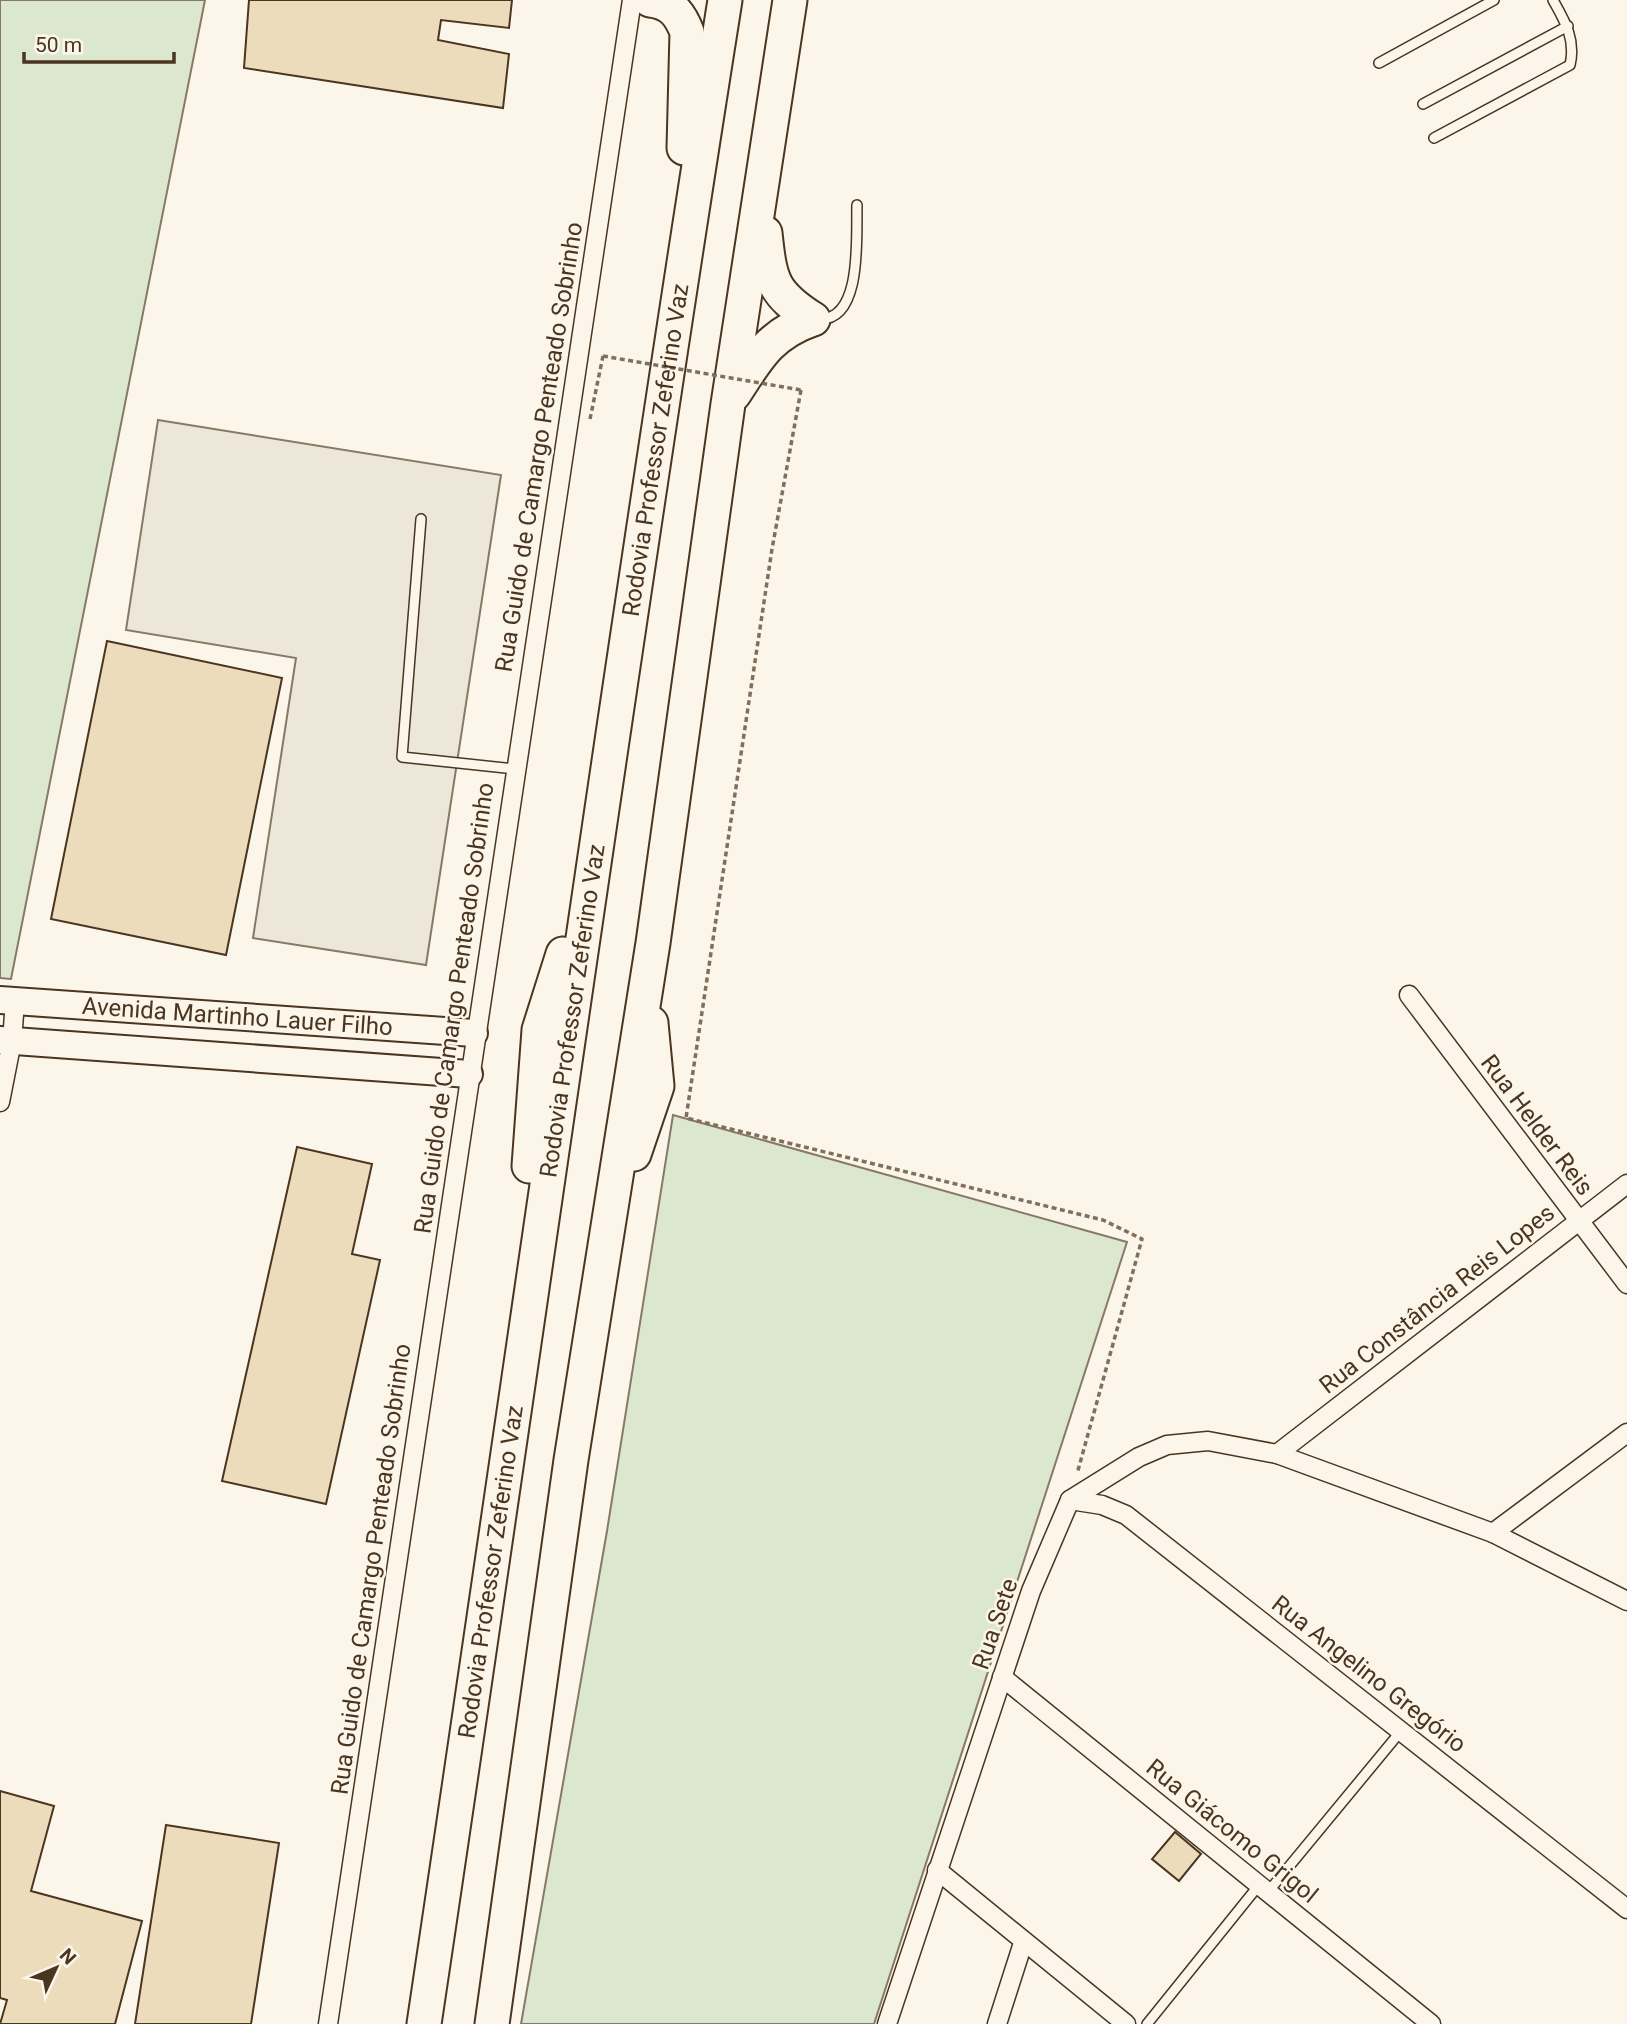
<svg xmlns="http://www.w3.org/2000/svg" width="1627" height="2024" viewBox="0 0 1627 2024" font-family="Roboto,sans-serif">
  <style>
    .green { fill: #dce7d0; stroke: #887966; stroke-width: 2 }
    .parking { fill: #ede7d9; stroke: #887966; stroke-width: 2 }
    .building { fill: #ecdcbc; stroke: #4a3520; stroke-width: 2 }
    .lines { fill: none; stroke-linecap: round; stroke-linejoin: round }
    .lane-casing { stroke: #4a3520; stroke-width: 12 }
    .street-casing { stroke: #4a3520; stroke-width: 21 }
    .secondary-casing { stroke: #4a3520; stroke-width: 30 }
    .highway-casing { stroke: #4a3520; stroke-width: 37 }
    .path { stroke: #7f6f5c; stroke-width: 3.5; stroke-dasharray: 5 3.5; stroke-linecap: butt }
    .lane { stroke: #fbf6e9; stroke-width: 9 }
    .street { stroke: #fbf6e9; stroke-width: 18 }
    .secondary { stroke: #fbf6e9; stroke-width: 26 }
    .highway { stroke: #fbf6e9; stroke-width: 33 }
    .path-bridge { stroke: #7f6f5c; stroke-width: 3.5; stroke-dasharray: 5 3.5; stroke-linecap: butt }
    .labels { text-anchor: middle; stroke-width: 5; stroke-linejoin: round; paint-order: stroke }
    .street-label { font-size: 24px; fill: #4a3520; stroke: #fbf6e9 }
  </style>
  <rect width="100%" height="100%" fill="#fbf6e9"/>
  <g class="green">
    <path d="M0,0H205L11,979L0,978Z"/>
    <path d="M673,1115L1127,1242L874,2024H521L607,1531Z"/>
  </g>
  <path class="parking" d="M158,420L501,475L426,965L253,938L296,658L126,630Z"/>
  <g class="building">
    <path d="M249,0H512L509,28L441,20L438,40L509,54L503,108L244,68Z"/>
    <path d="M107,641L282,678L226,955L51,919Z"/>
    <path d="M297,1147L372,1164L352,1254L380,1260L326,1504L222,1481Z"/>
    <path d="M0,1791L54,1806L31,1891L142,1921L115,2024H0L7,2000L0,1998Z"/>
    <path d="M166,1825L279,1843L251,2024H135Z"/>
    <path d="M1175,1832L1201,1854L1179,1881L1152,1859Z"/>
  </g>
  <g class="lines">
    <g class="lane-casing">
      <g id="lane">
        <path d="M1379,63L1494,0"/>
        <path d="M1423,104L1568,26"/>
        <path d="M1434,138L1570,65C1576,40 1565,21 1553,0"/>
        <path d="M819,319C863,321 856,236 857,205"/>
        <path d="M421,519L402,757L515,769"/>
        <path d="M1268,1892L1401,1731"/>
        <path d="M1147,2024L1259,1885"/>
      </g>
    </g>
    <g class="street-casing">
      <g id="street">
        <path d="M1409,995L1627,1284"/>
        <path d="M0,1102L12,1041L15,1001"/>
        <path d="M1277,1454L1627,1184"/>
        <path d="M1070,1500L1102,1505L1126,1515L1627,1909"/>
        <path d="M1070,1500L1139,1457L1167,1445L1208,1441L1277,1454L1493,1533L1627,1601"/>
        <path d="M1493,1533L1627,1433"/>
        <path d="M1002,1677L1431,2024"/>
        <path d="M937,1870L1126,2024"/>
        <path d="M328,2024L632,0"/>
        <path d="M887,2024L1031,1591L1070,1500"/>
        <path d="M997,2024L1023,1943"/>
      </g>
    </g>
    <g class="secondary-casing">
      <g id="secondary">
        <path id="s1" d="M0,1000L474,1033"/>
        <path d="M0,1040L469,1074"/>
      </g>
    </g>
    <g class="highway-casing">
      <g id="highway">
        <path d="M650,0C671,2 680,14 687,32L684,148"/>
        <path d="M765,233C770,280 772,293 813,319"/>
        <path d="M734,394C758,357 770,334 813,319"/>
        <path d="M634,1154L657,1086L651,1023"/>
        <path d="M529,1166L539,1030L563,954"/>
        <path id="s2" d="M424,2024C525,1349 618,674 725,0"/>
        <path d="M492,2024L571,1460L653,943L728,404L790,0"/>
      </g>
    </g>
    <g class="path">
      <path d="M801,390L772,549L686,1118L1103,1220L1142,1239L1077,1474"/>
      <path d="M590,419L603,356"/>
    </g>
    <use href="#lane" class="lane"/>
    <use href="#street" class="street"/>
    <use href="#secondary" class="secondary"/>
    <use href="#highway" class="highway"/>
    <path class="path-bridge" d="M603,356L801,390"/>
  </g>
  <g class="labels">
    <g class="street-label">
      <text transform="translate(539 447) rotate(-81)" y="8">Rua Guido de Camargo Penteado Sobrinho</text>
      <text dy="8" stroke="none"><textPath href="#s2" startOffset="1591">Rodovia Professor Zeferino Vaz</textPath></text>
      <text transform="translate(454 1008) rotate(-82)" y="8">Rua Guido de Camargo Penteado Sobrinho</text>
      <text dy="8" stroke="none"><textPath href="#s2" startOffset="1024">Rodovia Professor Zeferino Vaz</textPath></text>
      <text dy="8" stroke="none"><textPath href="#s1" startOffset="238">Avenida Martinho Lauer Filho</textPath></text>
      <text transform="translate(1537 1125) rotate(53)" y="8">Rua Helder Reis</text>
      <text transform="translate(1437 1299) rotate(-38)" y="8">Rua Constância Reis Lopes</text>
      <text transform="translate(371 1569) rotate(-82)" y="8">Rua Guido de Camargo Penteado Sobrinho</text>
      <text dy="8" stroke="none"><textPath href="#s2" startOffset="457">Rodovia Professor Zeferino Vaz</textPath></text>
      <text transform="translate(995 1624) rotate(-71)" y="8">Rua Sete</text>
      <text transform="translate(1369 1674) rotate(38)" y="8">Rua Angelino Gregório</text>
      <text transform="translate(1232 1831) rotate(39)" y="8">Rua Giácomo Grigol</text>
    </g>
  </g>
  <g transform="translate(56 1968) rotate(46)" stroke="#fbf6e9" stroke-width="5" paint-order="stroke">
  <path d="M0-5L12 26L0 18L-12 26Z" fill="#4a3520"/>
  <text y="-10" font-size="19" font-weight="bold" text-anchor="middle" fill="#4a3520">N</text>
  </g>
  <path d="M24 52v10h150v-10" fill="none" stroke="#4a3520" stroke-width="3.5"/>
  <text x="35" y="52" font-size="21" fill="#4a3520" stroke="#fbf6e9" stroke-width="5" paint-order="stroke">50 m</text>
</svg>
